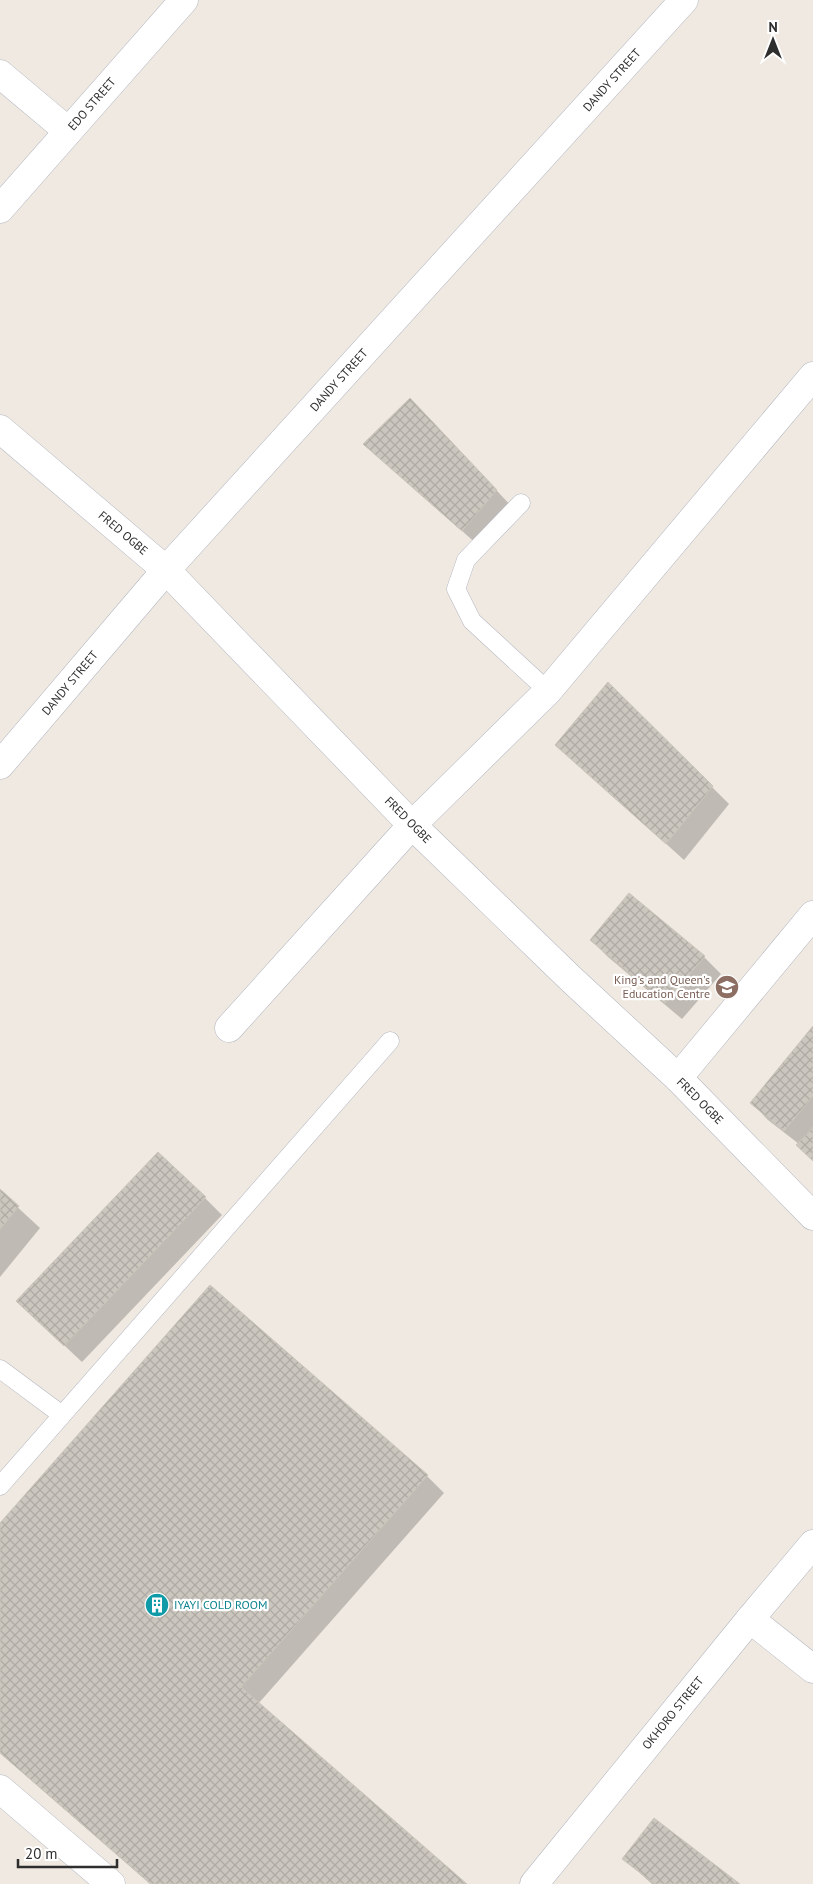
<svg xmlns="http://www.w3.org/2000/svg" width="813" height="1884" viewBox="0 0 813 1884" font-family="'PT Sans',sans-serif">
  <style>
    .shadow { fill: #0003 }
    .building { fill: url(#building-cross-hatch); stroke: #cbc5ba }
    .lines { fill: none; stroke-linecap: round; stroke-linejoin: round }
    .lane-casing { stroke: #b4b7c1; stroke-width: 19 }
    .street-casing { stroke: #b4b7c1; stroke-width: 29 }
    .secondary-casing { stroke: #b4b7c1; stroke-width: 29 }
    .lane { stroke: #fff; stroke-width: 18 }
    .street { stroke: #fff; stroke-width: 28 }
    .secondary { stroke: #fff; stroke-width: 28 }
    .labels { text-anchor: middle; stroke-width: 4.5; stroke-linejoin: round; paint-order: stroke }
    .street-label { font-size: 12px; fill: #2e2e2e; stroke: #fff }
    .education-label { font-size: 12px; fill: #785e54; stroke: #fff; text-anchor: end }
    .culture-label { font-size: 12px; fill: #0d838f; stroke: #fff; text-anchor: start }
  </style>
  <defs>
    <pattern id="building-cross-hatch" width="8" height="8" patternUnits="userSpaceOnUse" patternTransform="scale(1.25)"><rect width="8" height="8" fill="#cbc7bf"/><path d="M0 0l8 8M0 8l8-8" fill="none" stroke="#afaba4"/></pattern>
  </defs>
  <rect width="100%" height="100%" fill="#efe9e1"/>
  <g class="shadow">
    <path d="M427,416L513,508L480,547L365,444Z"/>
    <path d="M608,683L729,804L684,860L557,745Z"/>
    <path d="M591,940L704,957L721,974L682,1019L608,957Z"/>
    <path d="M813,1028V1160L799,1144L768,1120L751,1102Z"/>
    <path d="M0,1191L40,1228L0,1277Z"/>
    <path d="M205,1198L222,1215L82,1362L35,1318Z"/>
    <path d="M427,1476L444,1493L258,1704L465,1884H150L0,1753V1525Z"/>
    <path d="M624,1859L737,1884H652Z"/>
  </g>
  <g class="building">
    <path d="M410,398L497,490L462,531L363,444Z"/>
    <path d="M608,682L713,786L666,844L555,745Z"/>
    <path d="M629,893L705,956L665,1003L590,940Z"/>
    <path d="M813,1026V1096L784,1131L750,1103Z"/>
    <path d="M813,1127V1161L796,1145Z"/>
    <path d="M158,1152L206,1197L64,1346L16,1301Z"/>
    <path d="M0,1189L19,1206L0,1229Z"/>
    <path d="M210,1285L428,1475L241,1687L467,1884H151L0,1753V1523Z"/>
    <path d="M654,1818L740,1884H655L622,1859Z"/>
  </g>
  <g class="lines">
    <g class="lane-casing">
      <g id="lane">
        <path d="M521,503L466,560L456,589L472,621L548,691"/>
        <path d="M0,1369L62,1415"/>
        <path d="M0,1486L390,1041"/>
      </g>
    </g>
    <g class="street-casing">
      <g id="street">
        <path d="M0,74L68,131"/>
        <path d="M0,209L184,0"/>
        <path d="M0,429L166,570L412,825L571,979L678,1078L813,1216"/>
        <path d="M0,765L166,570L684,0"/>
        <path d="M229,1028L412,825L548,691L813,376"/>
        <path d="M678,1078L813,915"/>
        <path d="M750,1619L813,1669"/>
        <path d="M0,1789L111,1884"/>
      </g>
    </g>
    <g class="secondary-casing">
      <path id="secondary" d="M534,1884L750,1619L813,1544"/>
    </g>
    <use href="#lane" class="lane"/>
    <use href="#street" class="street"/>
    <use href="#secondary" class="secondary"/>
  </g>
  <defs>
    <g id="school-disc" transform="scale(1.25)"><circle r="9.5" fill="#8d6e63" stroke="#fff"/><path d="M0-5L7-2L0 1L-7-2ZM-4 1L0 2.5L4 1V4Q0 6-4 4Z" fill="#fff"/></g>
    <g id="building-disc" transform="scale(1.25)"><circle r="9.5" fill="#0f9aa8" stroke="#fff"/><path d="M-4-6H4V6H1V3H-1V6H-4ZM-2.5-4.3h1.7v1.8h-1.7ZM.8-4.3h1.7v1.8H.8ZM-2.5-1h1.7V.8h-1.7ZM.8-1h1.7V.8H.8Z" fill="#fff"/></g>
  </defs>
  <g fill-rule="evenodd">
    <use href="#school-disc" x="727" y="987"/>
    <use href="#building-disc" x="157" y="1605"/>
  </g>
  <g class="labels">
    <g class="street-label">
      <text transform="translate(612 80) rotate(-48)" y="4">DANDY STREET</text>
      <text transform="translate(92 104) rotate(-49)" y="4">EDO STREET</text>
      <text transform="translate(339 380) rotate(-48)" y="4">DANDY STREET</text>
      <text transform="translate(123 533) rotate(40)" y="4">FRED OGBE</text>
      <text transform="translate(70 683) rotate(-50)" y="4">DANDY STREET</text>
      <text transform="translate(408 820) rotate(45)" y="4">FRED OGBE</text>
      <text transform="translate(700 1101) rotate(45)" y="4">FRED OGBE</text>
      <text transform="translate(673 1713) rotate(-51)" y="4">OKHORO STREET</text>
    </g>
    <g class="education-label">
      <text x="710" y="984">King's and Queen's<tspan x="710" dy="14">Education Centre</tspan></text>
    </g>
    <g class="culture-label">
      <text x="174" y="1609">IYAYI COLD ROOM</text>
    </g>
  </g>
  <g transform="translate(773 40)" stroke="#ffffff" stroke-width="4" paint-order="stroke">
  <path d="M0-4L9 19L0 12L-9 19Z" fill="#2e2e2e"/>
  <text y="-8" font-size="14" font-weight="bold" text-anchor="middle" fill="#2e2e2e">N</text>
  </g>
  <path d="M18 1859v8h99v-8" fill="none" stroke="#2e2e2e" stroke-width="2.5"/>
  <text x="25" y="1859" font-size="15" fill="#2e2e2e" stroke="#ffffff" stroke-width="4" paint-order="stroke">20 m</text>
</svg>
